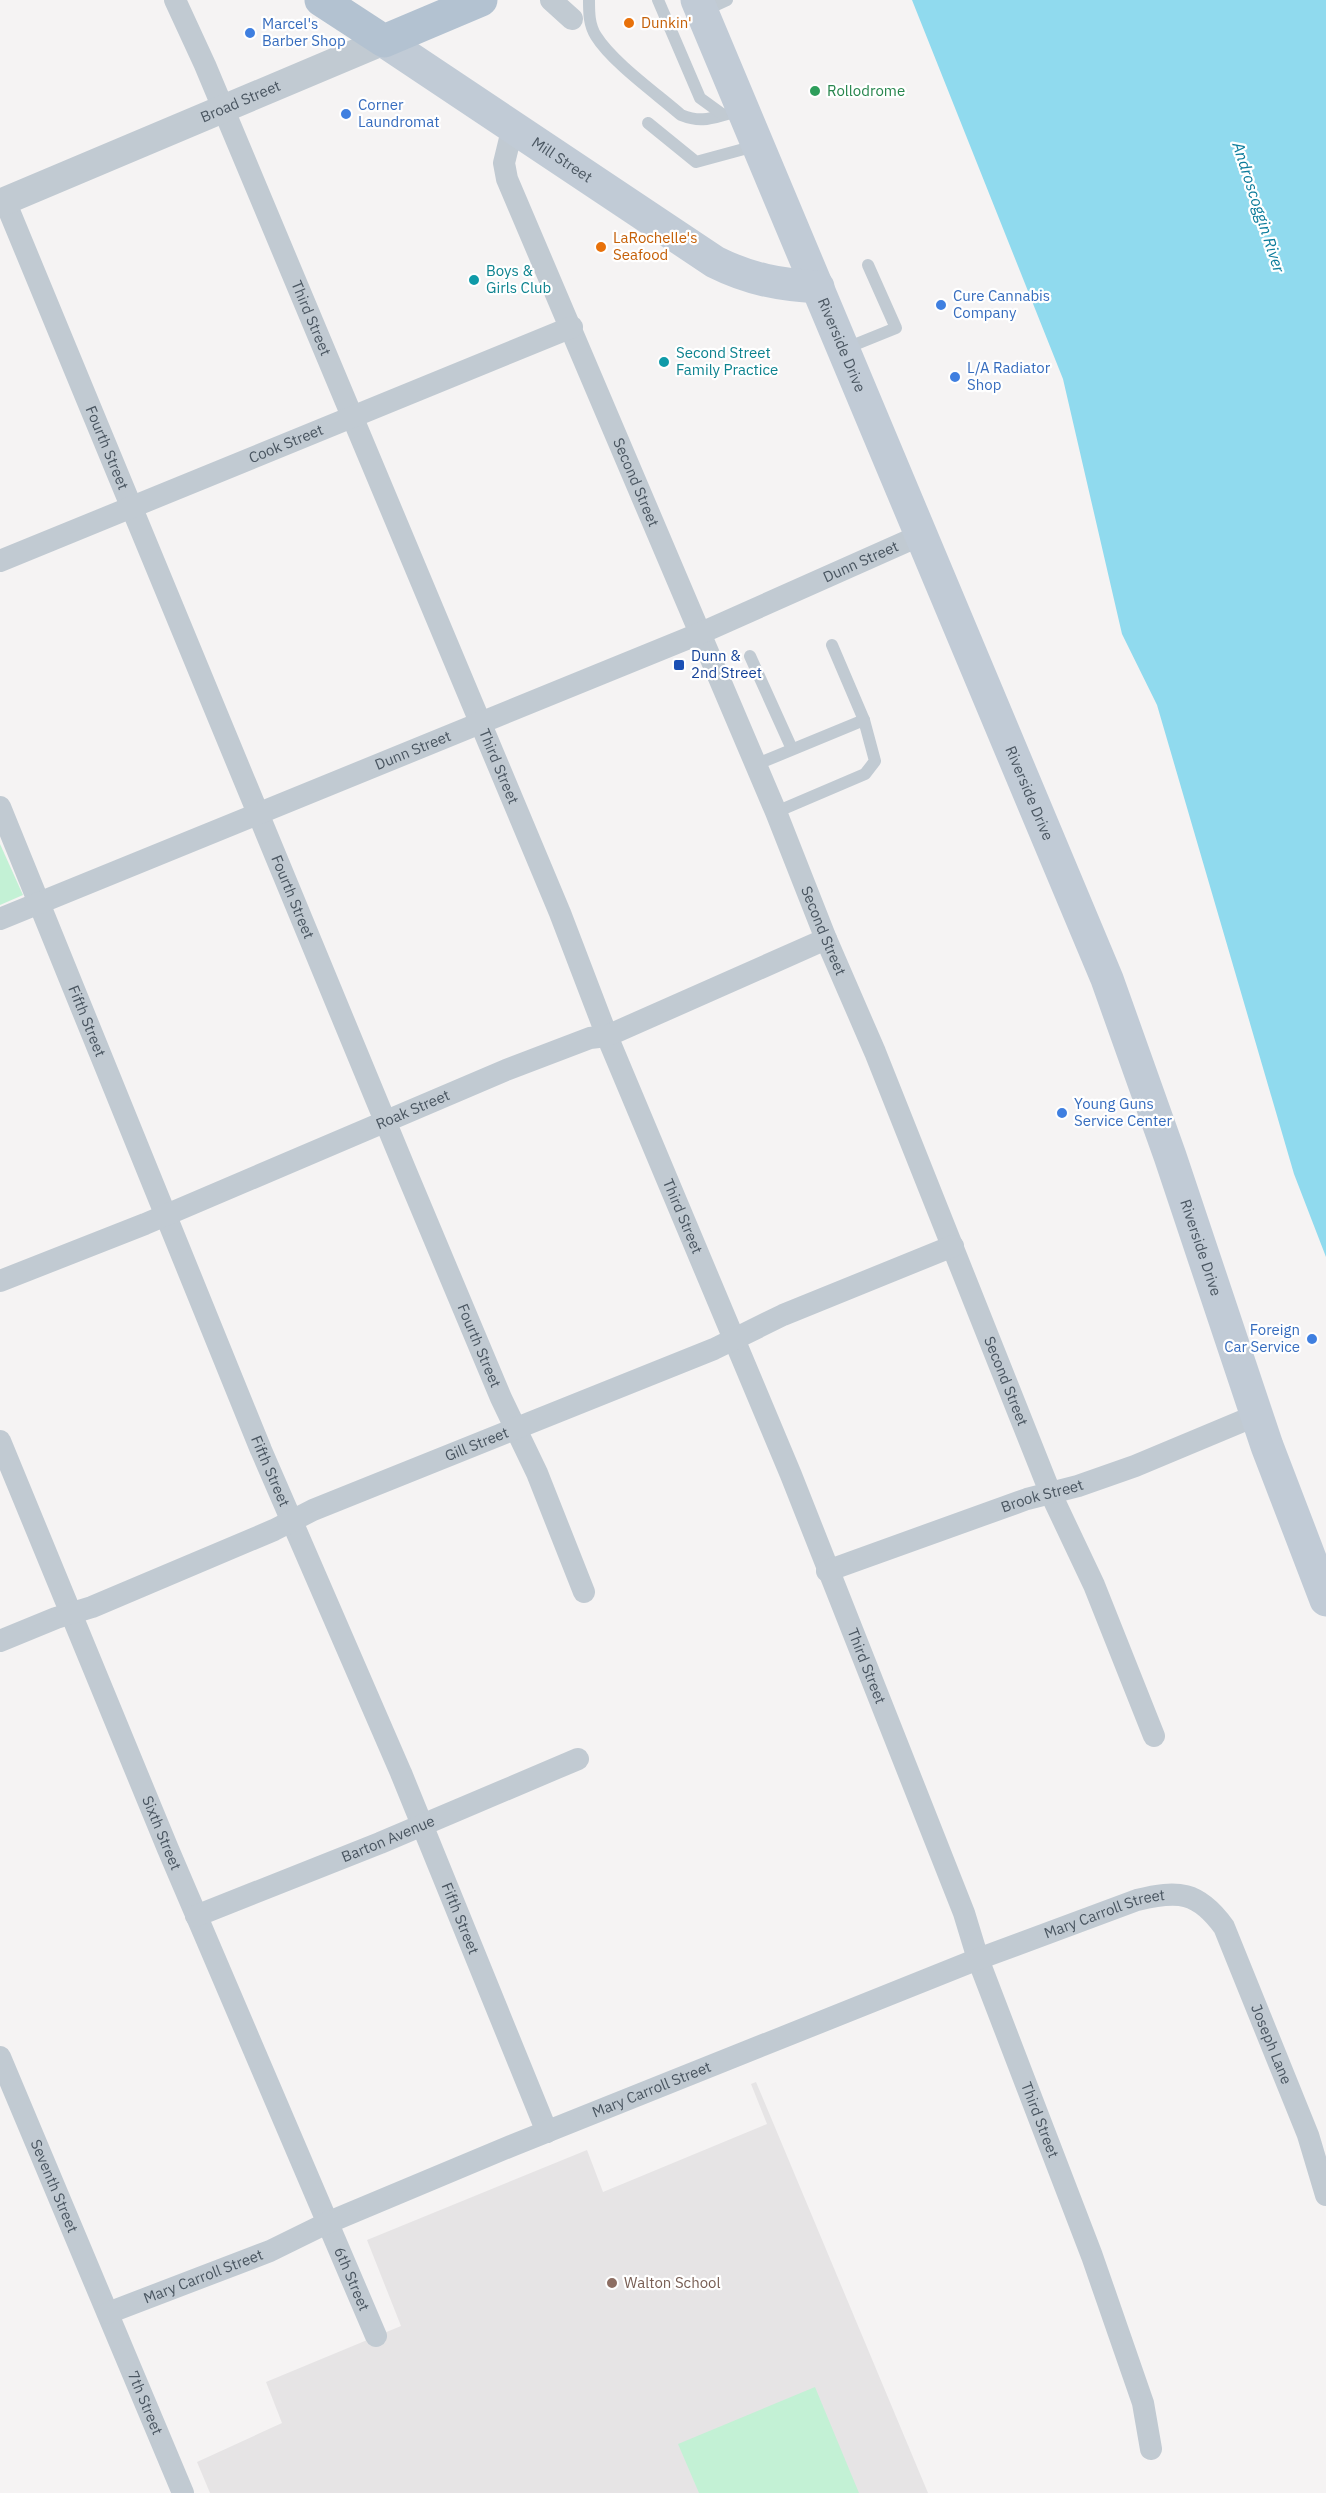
<svg xmlns="http://www.w3.org/2000/svg" width="1326" height="2493" viewBox="0 0 1326 2493" font-family="'IBM Plex Sans',sans-serif">
  <style>
    .education { fill: #e6e4e5 }
    .green { fill: #c3f1d5 }
    .water { fill: #90daee }
    .lines { fill: none; stroke-linecap: round; stroke-linejoin: round }
    .service { stroke: #c1cad2; stroke-width: 12 }
    .minor { stroke: #c1cad2; stroke-width: 22 }
    .tertiary { stroke: #c1cad2; stroke-width: 28 }
    .secondary { stroke: #c1cbd6; stroke-width: 33 }
    .primary { stroke: #b3c2d1; stroke-width: 33 }
    .food-dot { fill: #e8710a; stroke: #fff; stroke-width: 2 }
    .shop-dot { fill: #3f7fe0; stroke: #fff; stroke-width: 2 }
    .leisure-dot { fill: #2e9e5b; stroke: #fff; stroke-width: 2 }
    .culture-dot { fill: #0f9aa8; stroke: #fff; stroke-width: 2 }
    .transit-dot { fill: #1a4fb4; stroke: #fff; stroke-width: 2 }
    .education-dot { fill: #8d6e63; stroke: #fff; stroke-width: 2 }
    .labels { text-anchor: middle; stroke-width: 4.5; stroke-linejoin: round; paint-order: stroke }
    .food-label { font-size: 15px; fill: #c56008; stroke: #fff; text-anchor: start }
    .shop-label { font-size: 15px; fill: #366cbe; stroke: #fff; text-anchor: start }
    .leisure-label { font-size: 15px; fill: #27864d; stroke: #fff; text-anchor: start }
    .street-label { font-size: 15px; fill: #4a5661; stroke: #fff }
    .culture-label { font-size: 15px; fill: #0d838f; stroke: #fff; text-anchor: start }
    .transit-label { font-size: 15px; fill: #164399; stroke: #fff; text-anchor: start }
    .education-label { font-size: 15px; fill: #785e54; stroke: #fff; text-anchor: start }
    .water-label { font-size: 16px; font-style: italic; fill: #0c7c9b; stroke: #fff }
  </style>
  <rect width="100%" height="100%" fill="#f5f3f3"/>
  <path class="education" d="M756,2082L928,2493H210L197,2462L282,2423L266,2382L401,2326L367,2240L587,2150L603,2192L767,2124L751,2084Z"/>
  <g class="green">
    <path d="M0,844L23,895L0,905Z"/>
    <path d="M815,2387L859,2493H699L678,2444Z"/>
  </g>
  <path class="water" d="M912,0H1326V1257L1294,1174L1157,705L1122,634L1063,379Z"/>
  <g class="lines">
    <g class="service">
      <path d="M589,0C589,13 589,25 596,36C612,62 657,94 681,115C706,125 716,115 741,111"/>
      <path d="M658,0L700,98L722,114"/>
      <path d="M703,11L727,0"/>
      <path d="M648,123L696,162L755,146"/>
      <path d="M844,349L896,328L868,265"/>
      <path d="M750,656L792,749"/>
      <path d="M755,765L864,720"/>
      <path d="M776,812L865,774L875,761L864,720L832,645"/>
    </g>
    <g class="minor">
      <path id="s1" d="M175,0L205,65L560,913L607,1036L791,1475L964,1913L978,1959L1092,2256L1143,2403L1151,2449"/>
      <path d="M551,0L572,19"/>
      <path id="s2" d="M513,126L504,163L507,179L776,812L826,939L875,1052L1050,1492L1094,1585L1154,1736"/>
      <path id="s3" d="M5,201L407,1174L501,1398L537,1473L584,1592"/>
      <path id="s4" d="M0,561L572,327"/>
      <path id="s5" d="M0,807L261,1450L401,1773L547,2132"/>
      <path id="s6" d="M0,919L701,633L921,535"/>
      <path id="s7" d="M0,1281L145,1224L506,1070L590,1038L607,1036L826,939"/>
      <path id="s8" d="M0,1441L168,1849L376,2336"/>
      <path id="s9" d="M827,1571L1027,1499L1078,1486L1135,1466L1257,1415"/>
      <path id="s10" d="M0,1641L56,1618L92,1607L274,1530L313,1510L714,1349L783,1315L953,1246"/>
      <path id="s11" d="M196,1916L380,1843L578,1759"/>
      <path id="s12" d="M0,2057L183,2493"/>
      <path id="s13" d="M108,2313L270,2251L327,2223L511,2146L978,1959L1137,1900C1178,1890 1198,1891 1224,1927L1308,2135L1326,2195"/>
    </g>
    <path class="tertiary" id="s14" d="M0,203L384,41"/>
    <g class="secondary">
      <path id="s15" d="M697,0L1107,979L1170,1156L1267,1446L1326,1600"/>
      <path id="s16" d="M384,41L715,262C749,279 780,285 818,287"/>
    </g>
    <path class="primary" d="M321,0L384,41L481,0"/>
  </g>
  <g class="food-dot">
    <circle cx="629" cy="23" r="6"/>
    <circle cx="601" cy="247" r="6"/>
  </g>
  <g class="shop-dot">
    <circle cx="250" cy="33" r="6"/>
    <circle cx="346" cy="114" r="6"/>
    <circle cx="941" cy="305" r="6"/>
    <circle cx="955" cy="377" r="6"/>
    <circle cx="1062" cy="1113" r="6"/>
    <circle cx="1312" cy="1339" r="6"/>
  </g>
  <circle class="leisure-dot" cx="815" cy="91" r="6"/>
  <g class="culture-dot">
    <circle cx="474" cy="280" r="6"/>
    <circle cx="664" cy="362" r="6"/>
  </g>
  <rect class="transit-dot" x="673" y="659" width="12" height="12" rx="3"/>
  <circle class="education-dot" cx="612" cy="2283" r="6"/>
  <g class="labels">
    <g class="food-label">
      <text x="641" y="28">Dunkin'</text>
      <text x="613" y="243">LaRochelle's<tspan x="613" dy="17">Seafood</tspan></text>
    </g>
    <g class="shop-label">
      <text x="262" y="29">Marcel's<tspan x="262" dy="17">Barber Shop</tspan></text>
      <text x="358" y="110">Corner<tspan x="358" dy="17">Laundromat</tspan></text>
      <text x="953" y="301">Cure Cannabis<tspan x="953" dy="17">Company</tspan></text>
      <text x="967" y="373">L/A Radiator<tspan x="967" dy="17">Shop</tspan></text>
      <text x="1074" y="1109">Young Guns<tspan x="1074" dy="17">Service Center</tspan></text>
      <text x="1300" y="1335" text-anchor="end">Foreign<tspan x="1300" dy="17">Car Service</tspan></text>
    </g>
    <g class="leisure-label">
      <text x="827" y="96">Rollodrome</text>
    </g>
    <g class="street-label">
      <text dy="5" stroke="none"><textPath href="#s14" startOffset="261">Broad Street</textPath></text>
      <text dy="5" stroke="none"><textPath href="#s16" startOffset="214">Mill Street</textPath></text>
      <text dy="5" stroke="none"><textPath href="#s1" startOffset="346">Third Street</textPath></text>
      <text dy="5" stroke="none"><textPath href="#s15" startOffset="374">Riverside Drive</textPath></text>
      <text dy="5" stroke="none"><textPath href="#s4" startOffset="309">Cook Street</textPath></text>
      <text dy="5" stroke="none"><textPath href="#s3" startOffset="267">Fourth Street</textPath></text>
      <text dy="5" stroke="none"><textPath href="#s2" startOffset="384">Second Street</textPath></text>
      <text dy="5" stroke="none"><textPath href="#s6" startOffset="932">Dunn Street</textPath></text>
      <text dy="5" stroke="none"><textPath href="#s6" startOffset="446">Dunn Street</textPath></text>
      <text dy="5" stroke="none"><textPath href="#s1" startOffset="832">Third Street</textPath></text>
      <text dy="5" stroke="none"><textPath href="#s15" startOffset="860">Riverside Drive</textPath></text>
      <text dy="5" stroke="none"><textPath href="#s3" startOffset="753">Fourth Street</textPath></text>
      <text dy="5" stroke="none"><textPath href="#s2" startOffset="870">Second Street</textPath></text>
      <text dy="5" stroke="none"><textPath href="#s5" startOffset="231">Fifth Street</textPath></text>
      <text dy="5" stroke="none"><textPath href="#s7" startOffset="447">Roak Street</textPath></text>
      <text dy="5" stroke="none"><textPath href="#s1" startOffset="1318">Third Street</textPath></text>
      <text dy="5" stroke="none"><textPath href="#s15" startOffset="1346">Riverside Drive</textPath></text>
      <text dy="5" stroke="none"><textPath href="#s3" startOffset="1239">Fourth Street</textPath></text>
      <text dy="5" stroke="none"><textPath href="#s2" startOffset="1356">Second Street</textPath></text>
      <text dy="5" stroke="none"><textPath href="#s10" startOffset="516">Gill Street</textPath></text>
      <text dy="5" stroke="none"><textPath href="#s5" startOffset="717">Fifth Street</textPath></text>
      <text dy="5" stroke="none"><textPath href="#s9" startOffset="228">Brook Street</textPath></text>
      <text dy="5" stroke="none"><textPath href="#s1" startOffset="1804">Third Street</textPath></text>
      <text dy="5" stroke="none"><textPath href="#s8" startOffset="424">Sixth Street</textPath></text>
      <text dy="5" stroke="none"><textPath href="#s11" startOffset="207">Barton Avenue</textPath></text>
      <text dy="5" stroke="none"><textPath href="#s13" startOffset="1074">Mary Carroll Street</textPath></text>
      <text dy="5" stroke="none"><textPath href="#s5" startOffset="1203">Fifth Street</textPath></text>
      <text dy="5" stroke="none"><textPath href="#s13" startOffset="1335">Joseph Lane</textPath></text>
      <text dy="5" stroke="none"><textPath href="#s13" startOffset="588">Mary Carroll Street</textPath></text>
      <text dy="5" stroke="none"><textPath href="#s1" startOffset="2290">Third Street</textPath></text>
      <text dy="5" stroke="none"><textPath href="#s12" startOffset="140">Seventh Street</textPath></text>
      <text dy="5" stroke="none"><textPath href="#s13" startOffset="102">Mary Carroll Street</textPath></text>
      <text dy="5" stroke="none"><textPath href="#s8" startOffset="909">6th Street</textPath></text>
      <text dy="5" stroke="none"><textPath href="#s12" startOffset="375">7th Street</textPath></text>
    </g>
    <g class="culture-label">
      <text x="486" y="276">Boys &amp;<tspan x="486" dy="17">Girls Club</tspan></text>
      <text x="676" y="358">Second Street<tspan x="676" dy="17">Family Practice</tspan></text>
    </g>
    <g class="transit-label">
      <text x="691" y="661">Dunn &amp;<tspan x="691" dy="17">2nd Street</tspan></text>
    </g>
    <g class="education-label">
      <text x="624" y="2288">Walton School</text>
    </g>
    <g class="water-label">
      <text transform="translate(1259 207) rotate(72)" y="6">Androscoggin River</text>
    </g>
  </g>
</svg>
